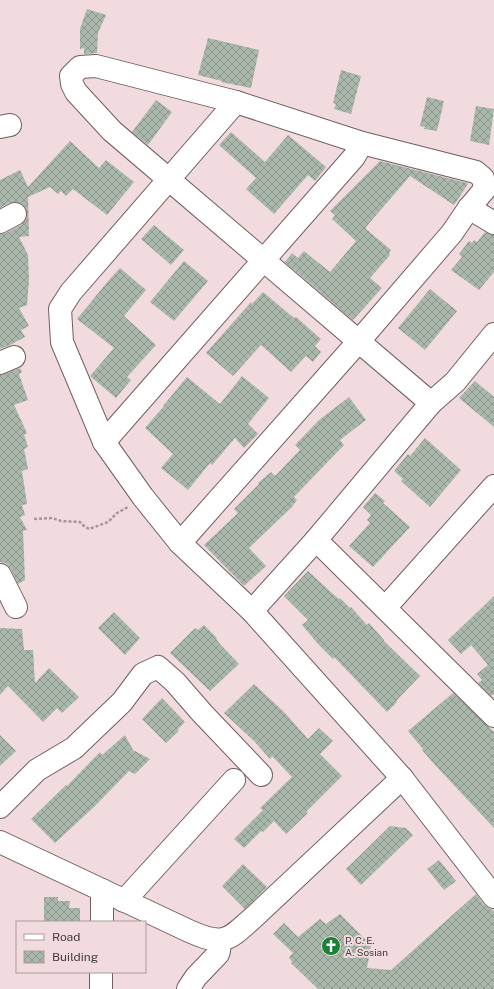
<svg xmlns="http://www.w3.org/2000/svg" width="494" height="989" viewBox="0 0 494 989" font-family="'Public Sans',sans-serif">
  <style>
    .building { fill: url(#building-cross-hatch) }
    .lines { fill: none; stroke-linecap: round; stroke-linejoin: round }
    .minor-casing { stroke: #715e60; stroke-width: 24 }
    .path { stroke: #a69698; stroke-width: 2.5; stroke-dasharray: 3 2; stroke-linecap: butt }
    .minor { stroke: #fff; stroke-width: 22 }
    .labels { text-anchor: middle; stroke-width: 4; stroke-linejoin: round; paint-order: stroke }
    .poi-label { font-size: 10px; fill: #433a3c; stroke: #f1dbde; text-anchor: start }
  </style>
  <defs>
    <pattern id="building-cross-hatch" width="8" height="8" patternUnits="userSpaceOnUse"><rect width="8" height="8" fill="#a9b8ab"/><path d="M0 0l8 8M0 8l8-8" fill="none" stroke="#8b978c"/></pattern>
  </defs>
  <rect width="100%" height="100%" fill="#f1dbde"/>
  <g class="building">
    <path d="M87,9L106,15L98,33L97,53L84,54V48L80,49V29Z"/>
    <path d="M208,38L259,50L251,88L221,82L222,81L198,75Z"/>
    <path d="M341,70L361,76L351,114L334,109L336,104L333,103Z"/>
    <path d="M427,97L444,101L437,131L424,129L425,127L420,126Z"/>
    <path d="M156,100L172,112L148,145L132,132Z"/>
    <path d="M476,106L494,109L489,145L470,141Z"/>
    <path d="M231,132L265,162L288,135L326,167L315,181L308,175L274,214L246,189L256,178L219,145Z"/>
    <path d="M70,141L99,168L106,160L134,182L107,215L73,189L66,196L61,191L58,194L50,187L28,197L29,236L19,237L28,255L29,280L27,305L19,308L29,326L21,330L25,337L10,345L0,349V234L6,233L21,225L26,220L27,214L26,208L22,204L16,202L9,203L0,208V180L20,170L28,187Z"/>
    <path d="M380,161L467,183L468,184L454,205L410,176L366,227V229L391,250L389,253L390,255L370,278L382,288L353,320L285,262L292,253L298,258L304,251L330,272L356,241L332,219L335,215L330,211Z"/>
    <path d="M154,225L184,250L171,265L141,239Z"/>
    <path d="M485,232L494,235V272L479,290L451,270L462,257L459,254L469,241L472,243L474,240L477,242Z"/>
    <path d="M184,261L208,281L174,321L150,302Z"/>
    <path d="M120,268L146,290L124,316L156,345L127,377L131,380L116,398L90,376L114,348L77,319L109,280Z"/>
    <path d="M430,289L457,311L425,350L398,328Z"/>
    <path d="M263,292L294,318L296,317L321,339L315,346L321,352L313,362L306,356L291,372L261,345L233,376L206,353L251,302L252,304Z"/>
    <path d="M20,368L22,372L19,374L28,400L14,405L27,433L24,435L28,447L24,449L28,469L22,471L27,504L22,505L25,515L20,517L27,530L23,531L25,580L18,584L11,569L7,564L0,562V375L5,374Z"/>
    <path d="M242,376L269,398L248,424L258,434L244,448L235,438L212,465L210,463L188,490L161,468L173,454L145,428L164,406H163L187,377L220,404Z"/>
    <path d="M475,381L494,397V427L459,398Z"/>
    <path d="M349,397L366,420L340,440L344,445L294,497L297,500L292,507L249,548L266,566L244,586L204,545L238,513L234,509L259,484L258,483L271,472L275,476L300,450L295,445L319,420Z"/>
    <path d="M425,438L461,470L430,507L401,481L403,479L394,471L408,454L410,456Z"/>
    <path d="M375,493L385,501L383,503L410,527L373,567L349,546L370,523L367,520L371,515L363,507Z"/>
    <path d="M308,571L333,594L339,599L340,598L350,608L351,607L367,625L369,623L384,640V641L420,676L396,701L397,702L387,712L334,657L333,659L318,644L302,625L308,620L284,596Z"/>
    <path d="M494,596V694L491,696L478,683L482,680L477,674L488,665L471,645L461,654L448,640Z"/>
    <path d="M114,612L140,638L125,655L98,628Z"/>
    <path d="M204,625L217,638L216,639L220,644L239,664L210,691L170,653L195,628L198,630Z"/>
    <path d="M0,628L22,629L24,650H33L35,683L49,668L79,697L62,713L57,708L43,722L8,686L0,695Z"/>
    <path d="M254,684L285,713L308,739L319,728L333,741L320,754L342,776L306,812L308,813L286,834L274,821L263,832L261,831L244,848L234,839L263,810L260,808L292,777L272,756L270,759L255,742L224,713Z"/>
    <path d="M453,693L494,732V828L436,766L422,750L423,749L408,731Z"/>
    <path d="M162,698L185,722L177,730L179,731L166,743L142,719Z"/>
    <path d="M0,735L16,751L0,766Z"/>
    <path d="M125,735L133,750L150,759L135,774L129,771L95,806L55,843L31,819L66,785L67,786L100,752L102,755Z"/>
    <path d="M390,826L406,828L413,835L361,885L346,869Z"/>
    <path d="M439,860L456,881L444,890L427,869Z"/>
    <path d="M243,864L267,887L245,909L222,886Z"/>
    <path d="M476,894L484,905L494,911V989H318L291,963L292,962L289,957L293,953L273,934L284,923L298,937L320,919L326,924L340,914L371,945L367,968L391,970Z"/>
    <path d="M44,897H58V901H70L69,908H80V922H44Z"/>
  </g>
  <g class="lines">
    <g class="minor-casing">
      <g id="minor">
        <path d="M236,102L71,292L60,309L62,342L104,442L143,497L180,543L252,611L402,778L494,897"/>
        <path d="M0,127L10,125"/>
        <path d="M469,208L494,223"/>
        <path d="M0,222L15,214"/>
        <path d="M0,363L14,357"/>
        <path d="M104,442L354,157L362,143"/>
        <path d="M316,540L494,716"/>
        <path d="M180,543L359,341L452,233L469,208L485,189L483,178L476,172L362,143L236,102L96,66L80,67L71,76L72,84L76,92L112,131L431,403"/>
        <path d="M0,575L16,607"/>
        <path d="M385,608L494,486"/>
        <path d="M252,611L316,540L431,403L455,382L494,334"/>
        <path d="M0,807L37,770L74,748L122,702L143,674L158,667L175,682L202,713L261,775"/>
        <path d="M0,842L189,931C225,947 228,940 255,916L402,778"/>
        <path d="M124,901L234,780"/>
        <path d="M102,922V890"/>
        <path d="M101,989V972"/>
        <path d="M188,989L196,977L218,954L219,951L220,941"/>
      </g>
    </g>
    <path class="path" d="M34,519L52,518L61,521L80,522L84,526L89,529L108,522L117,513L128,507"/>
    <use href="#minor" class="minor"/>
  </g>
  <defs>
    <g id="church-disc" transform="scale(1)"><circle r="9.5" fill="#198237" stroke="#f1dbde"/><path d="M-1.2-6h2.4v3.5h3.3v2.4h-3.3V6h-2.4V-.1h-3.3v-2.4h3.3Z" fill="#fff"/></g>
  </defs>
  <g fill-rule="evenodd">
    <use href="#church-disc" x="331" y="946"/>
  </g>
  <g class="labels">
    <g class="poi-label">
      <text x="345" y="944">P. C. E.<tspan x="345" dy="12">A. Sosian</tspan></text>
    </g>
  </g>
  <rect x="16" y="921" width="130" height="52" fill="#f1dbde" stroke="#ab9b9d"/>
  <rect x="24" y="934" width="20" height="6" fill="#ffffff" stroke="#ab9b9d"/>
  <text x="52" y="941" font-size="12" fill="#433a3c">Road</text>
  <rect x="24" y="951" width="20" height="12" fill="url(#building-cross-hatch)" stroke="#ab9b9d"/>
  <text x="52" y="961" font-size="12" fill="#433a3c">Building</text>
</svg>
